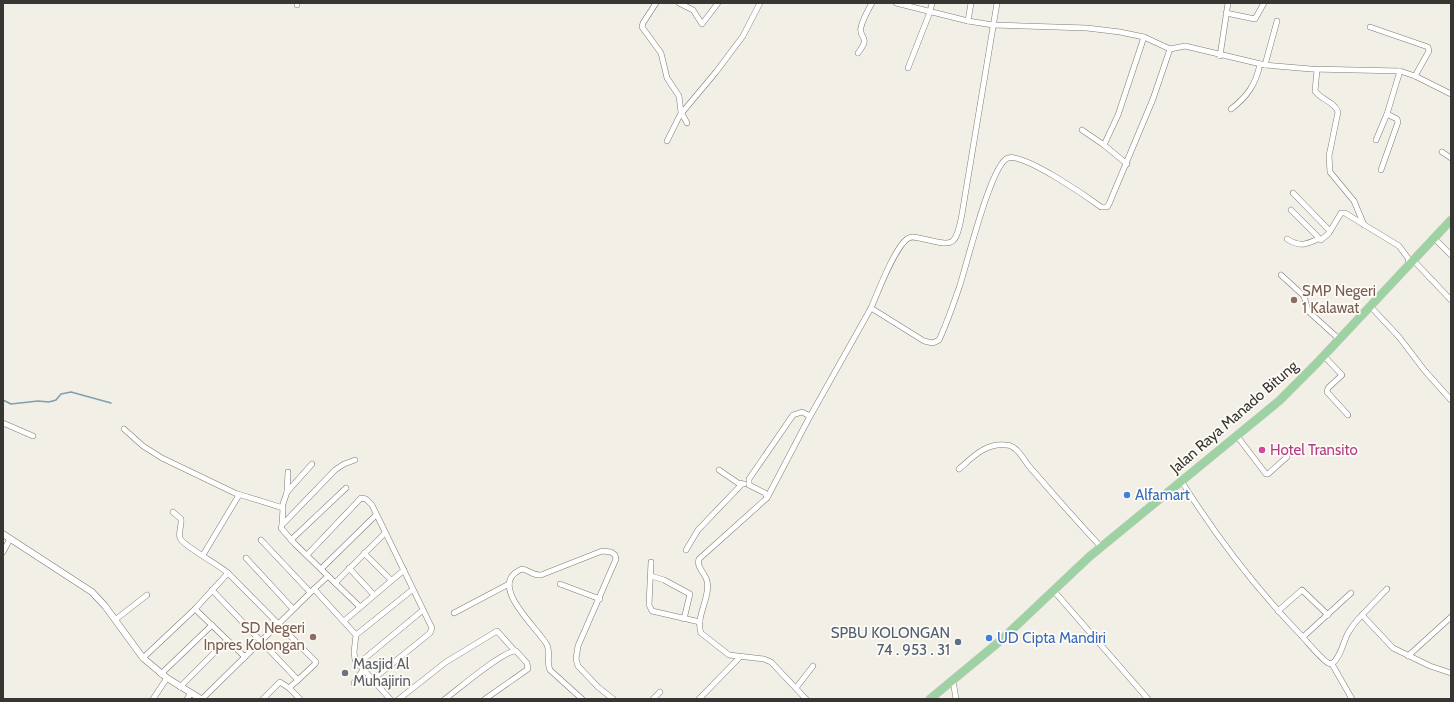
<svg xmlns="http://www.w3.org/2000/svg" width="1454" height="702" font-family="Cabin,sans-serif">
<rect width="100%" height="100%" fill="#f2efe7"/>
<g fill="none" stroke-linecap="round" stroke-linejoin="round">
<path stroke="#7da0ae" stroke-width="1.5" d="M3,400l8,4 27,-3 11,1 7,-2 5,-6 10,-2 40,11"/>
<defs>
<g id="minor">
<path d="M297,3v2"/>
<path d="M656,3l-13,20 -1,4 19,26 6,25 12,18 2,16 6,11"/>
<path d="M679,3l14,7 9,14 16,-21"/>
<path d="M896,3l72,18 25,4 94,3 33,4 24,5 26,12 15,-3 80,19 46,4 89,2 15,5 36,18"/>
<path d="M1226,13l29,6 9,-16"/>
<path d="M968,21l3,-18"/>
<path d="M1370,27l58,20 1,4 -14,25"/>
<path d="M858,53c14,-18 0,-14 3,-26 2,-8 7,-17 11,-24"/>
<path d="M1220,56l8,-53"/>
<path d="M1265,65l12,-44"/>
<path d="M908,68l22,-56 2,-9"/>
<path d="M1317,70l-2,21c6,9 19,10 23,21l-9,44 1,16 24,29 10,24"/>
<path d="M1231,109c16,-12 25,-25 29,-45"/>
<path d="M1082,130l22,15 23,19"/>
<path d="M1376,140l11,-26"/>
<path d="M667,141l13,-26 36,-43 27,-36 17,-33"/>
<path d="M1104,145l14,-30 26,-78"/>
<path d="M1442,152l9,6"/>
<path d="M1381,170l17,-48 -1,-3 -10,-5 13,-43"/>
<path d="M1293,193l37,38"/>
<path d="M1291,210l30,30 8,-7 12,-20h4l54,33 9,12 1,7"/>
<path d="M1434,238l17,17"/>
<path d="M1287,239c13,8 18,6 31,0"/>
<path d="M1413,260l38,40"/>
<path d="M1281,275l23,21 4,15 31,28"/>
<path d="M1370,306l29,31 26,34 26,29"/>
<path d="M871,308c7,-16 23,-59 36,-69 4,-3 7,-2 12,-1 32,6 36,14 43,-24l35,-211"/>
<path d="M1324,356l18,19 -14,13 -1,4 21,23"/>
<path d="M3,423l30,13"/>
<path d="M124,429l19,17 19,12 77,37 -36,60"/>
<path d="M1237,436l29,38h2l19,-17"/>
<path d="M355,460l-11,4 -9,6 -53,55 -1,3 14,16 65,63"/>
<path d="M959,469c14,-12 26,-26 47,-24 10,0 17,13 22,20 24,28 48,55 73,82"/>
<path d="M719,470l19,13 6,1"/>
<path d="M1182,482c34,54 72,104 116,150 10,10 19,23 30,31l4,1c9,-7 11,-22 16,-31 4,-7 8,-12 14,-18l31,33 37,18 21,7"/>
<path d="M287,492l25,-28"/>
<path d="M238,494l45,14 -1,17"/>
<path d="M767,498l-2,-5 -16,-8v-6l44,-64 9,-3 8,4"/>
<path d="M282,507l5,-15 1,-20"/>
<path d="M173,512l8,7c1,7 -3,13 -1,19 2,7 39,27 48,35l88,89 -1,2 -17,16 -86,-90"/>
<path d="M261,540l49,52"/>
<path d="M291,540l55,-52"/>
<path d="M686,550l12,-20 44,-46"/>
<path d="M3,552l7,-13"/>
<path d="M364,553l27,27"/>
<path d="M307,555l54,-57 5,1 6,6 60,123 -2,5 -58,47"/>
<path d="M246,558l47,51"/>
<path d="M651,562l-2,43 3,6 48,11"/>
<path d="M349,568l25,27"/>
<path d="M321,569l55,-54"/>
<path d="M651,576l13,4 26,14 -6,25"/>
<path d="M335,583l50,-50"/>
<path d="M560,584l40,15"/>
<path d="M314,589l14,-13"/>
<path d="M1053,590l95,109"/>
<path d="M195,609l50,48"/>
<path d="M1278,611l24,-21 26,25"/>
<path d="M454,613l55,-29"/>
<path d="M1362,615l25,-26"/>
<path d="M115,620l32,-25"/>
<path d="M344,621l60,-51"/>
<path d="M356,635l56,-45"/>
<path d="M1303,637l48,-44"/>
<path d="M1408,656l43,-39"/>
<path d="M143,658l52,-49 33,-36"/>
<path d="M358,664l65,-54"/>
<path d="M1332,664l20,35"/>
<path d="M161,674l51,-49"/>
<path d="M298,680l-9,8 11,11"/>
<path d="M953,680l3,19"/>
<path d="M354,683l9,-13"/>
<path d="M180,687l47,-47"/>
<path d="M796,688l17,-22"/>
<path d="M153,699l14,-21"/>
<path d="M187,699l4,-6"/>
<path d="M202,699l112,-110 42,46 -2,17 1,8 35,39"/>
<path d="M263,699l17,-17 9,6"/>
<path d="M399,699l47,-37 51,-31 17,19"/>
<path d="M445,699c11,-8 60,-50 71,-48l11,12 1,6 -43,30"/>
<path d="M582,699l-32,-29c-4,-8 1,-17 -3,-25 -8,-16 -62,-61 -25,-76 7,1 11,7 19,6l61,-24 9,1 4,3 1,4 -38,87 -2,13 2,7 20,21 15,12"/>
<path d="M653,699l7,-7"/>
<path d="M699,699l41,-42"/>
<path d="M806,699l-35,-37 -7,-3 -35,-4 -28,-22c-6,-16 10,-36 6,-52 -2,-8 -11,-14 -8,-22l68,-61 41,-78 63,-112 53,33 9,2 6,-3c8,-17 14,-35 20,-52 7,-20 32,-125 49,-130 16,-5 78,38 93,49h6l2,-3 44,-105 17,-50"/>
</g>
<path id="tertiary" d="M3,534l89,58 13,14 38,52 24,20 34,21"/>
<path id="trunk" d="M930,699l70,-58 89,-84 190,-156 38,-38 134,-143"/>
</defs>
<use href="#minor" stroke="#7d7b74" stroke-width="6"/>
<use href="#tertiary" stroke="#7d7b74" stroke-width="7"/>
<use href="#trunk" stroke="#cbcbca" stroke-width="9"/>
<use href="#minor" stroke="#fff" stroke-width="5"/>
<use href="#tertiary" stroke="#fff" stroke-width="6"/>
<use href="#trunk" stroke="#9ed2a3" stroke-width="8"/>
</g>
<g fill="#8d6e63" stroke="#fffcf6" stroke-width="1.5">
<circle cx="1294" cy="300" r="4"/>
<circle cx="313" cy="637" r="4"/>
</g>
<circle fill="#d1479c" stroke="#fffcf6" stroke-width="1.5" cx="1262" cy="450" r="4"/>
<g fill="#3f7fe0" stroke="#fffcf6" stroke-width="1.5">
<circle cx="1127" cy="495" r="4"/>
<circle cx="989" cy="638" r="4"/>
</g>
<circle fill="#5c6f8a" stroke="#fffcf6" stroke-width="1.5" cx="958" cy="642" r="4"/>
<circle fill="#6b7280" stroke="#fffcf6" stroke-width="1.5" cx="345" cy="673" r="4"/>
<g text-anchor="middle" stroke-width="3.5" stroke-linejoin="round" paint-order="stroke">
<g font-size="15" fill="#785e54" stroke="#fffcf6" text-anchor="start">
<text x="1302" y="296">SMP Negeri<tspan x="1302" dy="17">1 Kalawat</tspan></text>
<text x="305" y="633" text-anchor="end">SD Negeri<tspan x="305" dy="17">Inpres Kolongan</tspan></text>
</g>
<g font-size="15" fill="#373633" stroke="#fffcf6">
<text transform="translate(1234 417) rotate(-41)" y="5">Jalan Raya Manado Bitung</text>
</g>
<g font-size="15" fill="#b23c85" stroke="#fffcf6" text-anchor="start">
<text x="1270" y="455">Hotel Transito</text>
</g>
<g font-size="15" fill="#366cbe" stroke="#fffcf6" text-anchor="start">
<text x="1135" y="500">Alfamart</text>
<text x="997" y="643">UD Cipta Mandiri</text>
</g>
<g font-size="15" fill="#4e5e75" stroke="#fffcf6" text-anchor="end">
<text x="950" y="638">SPBU KOLONGAN<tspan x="950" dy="17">74 . 953 . 31</tspan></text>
</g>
<g font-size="15" fill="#5b616d" stroke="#fffcf6" text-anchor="start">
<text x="353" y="669">Masjid Al<tspan x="353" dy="17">Muhajirin</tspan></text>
</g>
</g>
<rect width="1454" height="702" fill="none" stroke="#373633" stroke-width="8"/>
</svg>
